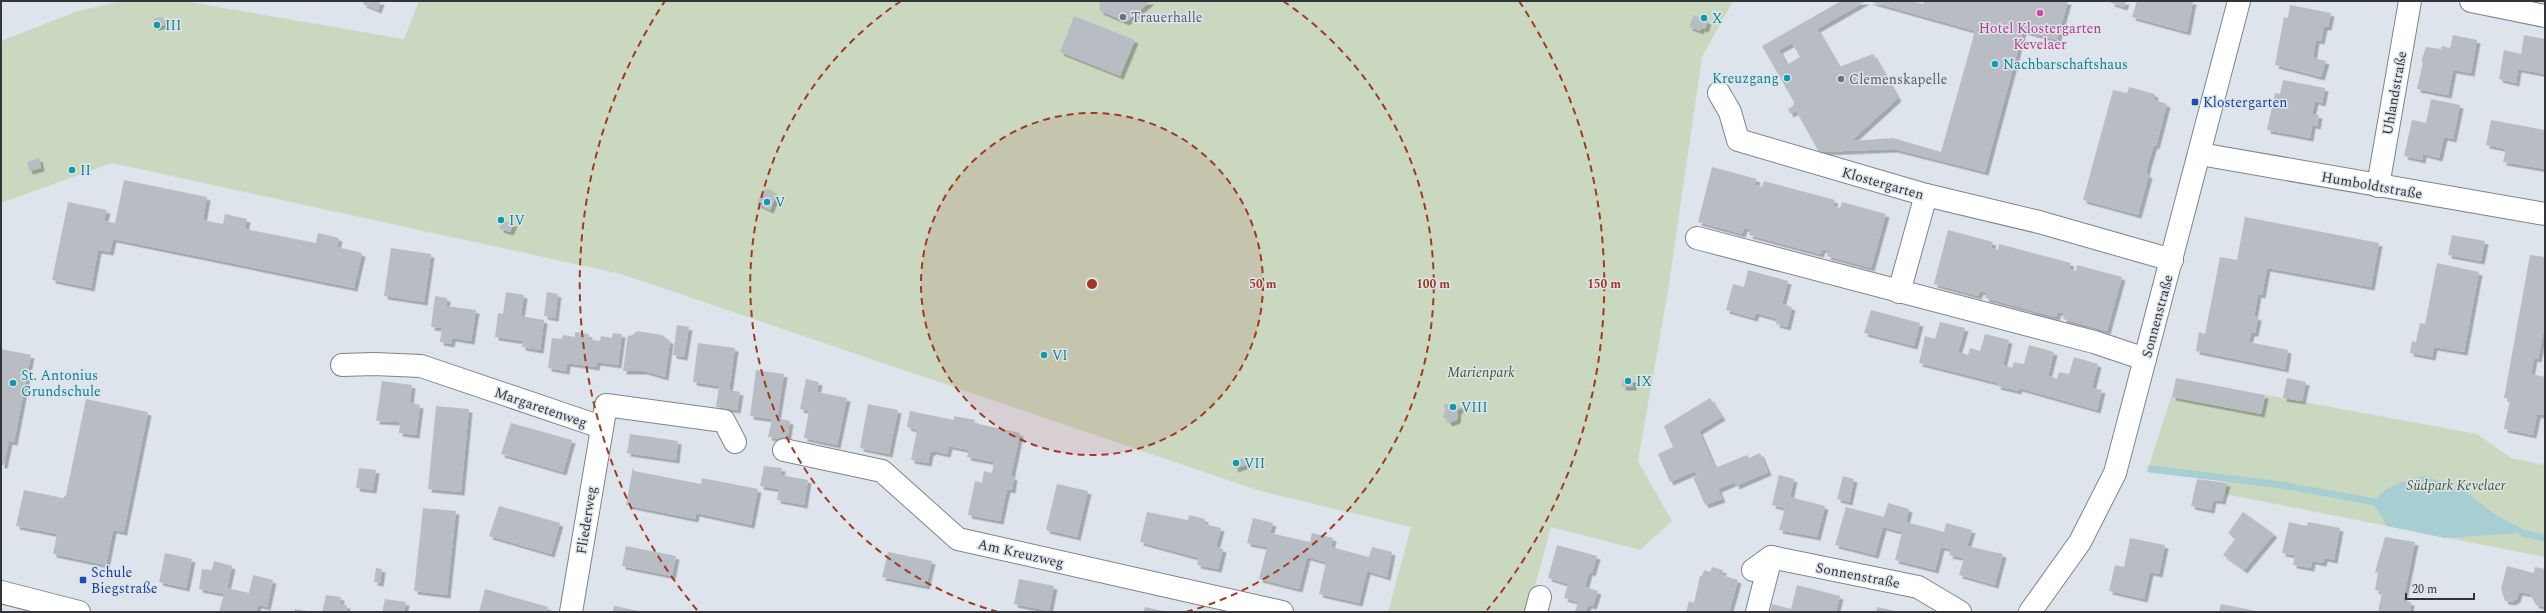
<svg xmlns="http://www.w3.org/2000/svg" width="2546" height="613" font-family="Spectral,serif">
<defs>
<filter id="shadow"><feDropShadow dx="3.5" dy="3.5" stdDeviation="0" flood-color="#0004"/></filter>
</defs>
<rect width="100%" height="100%" fill="#dee4ec"/>
<g fill="#cad8c0">
<path d="M122,1h61l221,38 15,-38h80l5,2 1,-2h1228l-31,56 -34,234 -30,170 34,60 -32,29 -89,-23 -23,85h-140l23,-85 -151,-36 -639,-217 -509,-111 -111,40v-162l77,-30z"/>
<path d="M2266,395l211,39 34,24 34,7v92l-320,-63 2,-13 -80,-9 24,-75 91,17z"/>
</g>
<path fill="#a7ced2" d="M2425,476l39,14 29,23 29,16v4l-77,5 -58,-12 -13,-21c7,-20 33,-24 51,-29z"/>
<g fill="none" stroke-linecap="round" stroke-linejoin="round">
<g stroke="#a7ced2" stroke-width="7">
<path d="M2151,469l131,16 93,17"/>
<path d="M2522,533l23,5"/>
</g>
</g>
<g fill="#b8bdc4" fill-rule="evenodd" filter="url(#shadow)">
<path d="M364,1h17l-3,9 -15,-6z"/>
<path d="M1099,1h52l-25,21 -26,-11z"/>
<path d="M1841,1h25l-49,28 22,38 34,-13 25,44 -47,43 42,-3 48,14 34,-121 -107,-30h44l11,3 1,-3h144l-11,39 -34,-9 -38,141 -91,-23 -75,3 -23,-41 -6,3 -2,-5 5,-3 1,-4 -32,-56zM1792,43l8,14 -13,8 -8,-15z"/>
<path d="M2112,1h14l-2,6 -13,-4z"/>
<path d="M2137,1h56l-6,31 -55,-15z"/>
<path d="M2290,5l41,8 -3,14h-4l-3,14 -5,-1 -3,18 13,3 -5,16 -46,-12 9,-48 4,1z"/>
<path d="M1694,14l1,2 10,1 -1,3 4,1 -3,8 -4,-1 -1,3 -11,-4z"/>
<path d="M1074,16l61,24 -15,36 -60,-24z"/>
<path d="M163,17l2,8 -10,2 -1,-9z"/>
<path d="M2453,35l24,5 -6,33 -18,-3 -5,25 -31,-6 6,-27h-2l5,-15 15,2 1,-3 8,2z"/>
<path d="M2524,35l21,4v35l-27,-5 -2,14 -17,-4 5,-29 17,4z"/>
<path d="M2283,80l42,8 -3,15 -7,-2 -3,13 7,1 -2,11 -5,-1 -2,13 -43,-8 8,-37 5,1z"/>
<path d="M2129,87l26,7 -1,6 13,4 -11,42 -2,-1 -6,19 -2,10 3,1 -11,40 -55,-15 30,-110 14,3z"/>
<path d="M2431,99l29,6 -7,34 -9,-2 -5,21 -16,-4 -1,6 -18,-4 8,-36 14,3z"/>
<path d="M2491,120l54,10v39l-42,-7 3,-13 -20,-4z"/>
<path d="M39,158l2,10 -12,3 -2,-9z"/>
<path d="M1712,167l45,12 -2,6 7,2 2,-6 71,19 -2,6 7,2 2,-6 44,12 -15,54 -44,-12 2,-5 -7,-2 -2,5 -71,-19 2,-5 -7,-2 -2,6 -44,-12z"/>
<path d="M124,180l83,17 -4,23 20,4 2,-10 22,5 -2,10 71,14 2,-10 21,5 -2,9 25,6 -8,35 -241,-49 -3,13 -12,-2 -7,38 -39,-8 16,-78 39,8 -3,11 11,2z"/>
<path d="M768,189l4,1 4,6 -6,14 -13,-6 5,-13z"/>
<path d="M2245,217l134,26 -8,44 -104,-19 -5,27 -4,-1 -4,22 4,1 -3,16h-4l-2,9 39,8 -3,19 -89,-18 3,-19 6,2 15,-77 17,3z"/>
<path d="M500,220l14,3 -4,9 -10,-3z"/>
<path d="M1948,230l45,12 -2,6 7,2 1,-6 72,19 -2,6 7,2 1,-6 45,12 -15,54 -44,-12 1,-6 -6,-1 -2,5 -71,-19 2,-5 -7,-2 -2,5 -44,-12z"/>
<path d="M2452,235l33,6 -4,20 -33,-6z"/>
<path d="M391,248l40,6 -7,48 -40,-6z"/>
<path d="M2530,255l15,2v67l-7,35 -4,-1 -3,16 14,3v37l-8,1 -4,20 -29,-6 6,-30 -6,-1z"/>
<path d="M2437,263l42,9 -15,80 -30,-5 -2,10 -22,-4 2,-12 4,1 4,-19 5,1z"/>
<path d="M1748,270l40,11 -6,23 10,3 -5,20 -11,-3 1,-5 -21,-6 -2,5 -28,-8 7,-26 11,3z"/>
<path d="M506,292l18,3 -3,21 23,4 -4,30 -18,-3 1,-6 -28,-4 3,-24 5,1z"/>
<path d="M547,292l11,2 -3,24 -11,-2z"/>
<path d="M435,296l12,2 -1,8 30,4 -5,31 -19,-3 -1,6 -11,-2 2,-14 -11,-1z"/>
<path d="M1871,310l49,13 -6,23 -50,-13z"/>
<path d="M1940,322l25,6 -7,24 10,3 2,-7 10,3 5,-17 24,6 -6,25 9,3 2,-6 10,2 5,-19 25,7 -6,24 9,3 2,-7 10,2 5,-17 24,7 -6,24 10,2 -5,20 -78,-22 -1,3 -21,-5 1,-3 -79,-20 6,-27 10,3z"/>
<path d="M677,325l12,2 -5,30 -11,-2z"/>
<path d="M637,331l25,4 8,6 -5,36 -21,-6h-21l5,-36 3,1z"/>
<path d="M575,332l14,2 -1,5 12,2 1,-5 11,2 1,-5 9,1 -4,31 -21,-3 -1,5 -29,-4 -1,8 -18,-3 4,-30 10,1 1,-4 12,2z"/>
<path d="M698,343l37,5 -6,42 11,2 -3,18 -21,-3 3,-21 -26,-4z"/>
<path d="M1,349l30,6 -17,87 -5,-1 -5,24h-3z"/>
<path d="M756,370l28,4 -7,44 13,3 -3,19 -19,-3 4,-18 -22,-3z"/>
<path d="M2176,378l89,17 -4,19 -89,-17z"/>
<path d="M2287,378l19,4 -4,19 -19,-3z"/>
<path d="M806,379l13,3 -2,10 30,6 -10,47 -33,-7 5,-27 -9,-2z"/>
<rect x="1622" y="379" width="11" height="8"/>
<path d="M382,381l30,4 -2,18 10,2 -4,30 -17,-2 1,-11 -24,-1z"/>
<path d="M1710,398l12,19 -23,14 16,37 32,-13 2,3 11,-5 8,19 -32,14 -1,-4 -17,7 4,10 -17,6 -12,-28 4,-1 -2,-5 -25,11 -12,-28 15,-7 -9,-21z"/>
<path d="M86,399l62,13 -24,118v2l-11,-2 -7,35 -53,-11 4,-20 -41,-8 8,-36 39,8 3,-3z"/>
<path d="M868,404l30,6 -9,44 -29,-6z"/>
<path d="M1445,404l14,1 1,5h-2l-1,10 -8,3 -4,-5 -2,1 2,-11 -2,-2z"/>
<path d="M436,406l33,3 -8,83 -33,-3z"/>
<path d="M910,411l44,9v-4l21,4 -1,3 46,10 -9,43 3,1 -2,13 -5,-1 -7,32 -32,-6 7,-34 7,2 2,-12 8,2 2,-11 -27,-5 2,-7 -20,-4 -2,8 -14,-3 -3,2 -2,10 -17,-3 6,-30 -10,-3z"/>
<path d="M511,423l61,17 -9,32 -62,-18z"/>
<path d="M630,434l48,7 -2,19 -49,-7z"/>
<path d="M1244,458l2,7 -11,4 -2,-7z"/>
<path d="M764,466l18,2 -1,7 27,5 -4,25 -27,-5 2,-11 -19,-3z"/>
<path d="M633,467l1,4 67,13 1,-6 56,11 -7,36 -55,-12 -1,6 -69,-14z"/>
<path d="M359,468l17,2 -3,20 -17,-2z"/>
<path d="M1779,475l15,4 -4,18 35,9 -8,31 -38,-7 6,-22 -13,-3z"/>
<path d="M1843,476l11,3 -5,23 -12,-3z"/>
<path d="M2197,479l30,4 -5,18 -9,-1 -2,10 -20,-4z"/>
<path d="M1057,484l31,7 -11,46 -31,-7z"/>
<path d="M1888,503l21,6 -3,13 38,10 2,-9 26,7 -5,16 36,8 -8,31 -36,-10 5,-17 -15,-3 2,-6 -10,-2 -6,23 -40,-10 7,-28 -19,-5 -8,28 -40,-10 11,-38 38,10z"/>
<path d="M499,506l61,17 -9,31 -62,-18z"/>
<path d="M423,508l33,3 -9,84 -33,-4z"/>
<path d="M1147,512l41,8 1,-5 16,4 -1,5 17,4 -5,19 7,2 -5,20 -21,-4 2,-7 -59,-16z"/>
<path d="M2243,512l31,22 -30,36 -21,-15 12,-16 -7,-6z"/>
<path d="M1253,518l20,5 -3,10 40,9 2,-9 21,5 -2,9 38,10 3,-10 20,5 -5,25 -20,-6 -8,32 -40,-9 7,-32 -19,-5 -8,32 -40,-10 8,-32 -20,-4z"/>
<path d="M2289,522l18,4 1,-4 32,6 -6,32 -10,-2 -1,5 -11,-2 -1,7 -18,-3 2,-10 -13,-2z"/>
<path d="M2385,537l30,5 -12,59 8,1 -1,10h-32l4,-20 -7,-2 3,-17 -3,-1z"/>
<path d="M2130,538l35,7 -6,29 -9,-2 -6,27 -35,-8 6,-26 9,2z"/>
<path d="M1557,545l40,11 -5,17 -3,-1 -4,15 13,4 -5,15 -5,-1 -2,7h-11l3,-10 -14,-4 4,-14 -20,-6z"/>
<path d="M626,546l50,10 -4,20 -50,-10z"/>
<path d="M888,552l44,9 -6,25 -44,-9z"/>
<path d="M165,553l27,6 -6,29 -27,-6z"/>
<path d="M214,561l18,5 -5,22 22,5 4,-18 20,5 -6,27 -9,-2 -2,7h-37l5,-18 -25,-5 3,-20 10,1z"/>
<path d="M2507,566l27,7 1,-6 10,2v38l-9,-2 -6,-11 -11,-2 -2,7 -5,3 -7,-1 -4,-12z"/>
<path d="M1712,567l11,3 -1,5 16,5 -9,32 -12,-2 -1,2h-30l3,-11 5,2 6,-27h2l2,-6 6,2z"/>
<path d="M376,568l6,1 -2,14 -6,-1z"/>
<path d="M1019,579l35,7 -5,25 -35,-7z"/>
<path d="M1797,585l43,11 -4,16h-66l2,-8 19,5z"/>
<path d="M485,589l63,18 -2,5h-67z"/>
<path d="M326,595l15,2 -1,7 7,1 -1,7h-24z"/>
<path d="M385,599l21,3 -2,10h-22z"/>
<path d="M2221,604l36,7v1h-38z"/>
<path d="M614,605l1,1 28,6h-30z"/>
<path d="M1145,607l18,4v1h-20z"/>
<path d="M1877,607l19,4v1h-20z"/>
<path d="M295,609l12,2v1h-13z"/>
</g>
<g fill="none" stroke-linecap="round" stroke-linejoin="round">
<defs>
<g id="street">
<path d="M2471,1l74,15"/>
<path d="M1719,93l11,19 8,28 188,55 113,27 133,38"/>
<path d="M2200,154l345,60"/>
<path d="M2378,186l32,-185"/>
<path d="M1697,238l397,104 51,17"/>
<path d="M1899,292l27,-97"/>
<path d="M342,365l32,-1 47,2 180,61"/>
<path d="M784,450l98,21 76,68 324,73"/>
<path d="M1753,570l18,-13 147,30 42,25"/>
<path d="M1,592l78,20"/>
<path d="M571,612l35,-207 118,16 11,21"/>
<path d="M1536,612l4,-15"/>
<path d="M1757,612l14,-55"/>
<path d="M2030,612l50,-70 35,-69 124,-472"/>
</g>
</defs>
<use href="#street" stroke="#7f848b" stroke-width="24"/>
<use href="#street" stroke="#fff" stroke-width="22"/>
</g>
<circle cx="1092" cy="284" r="171" fill="#a23920" fill-opacity=".12"/>
<g fill="none" stroke="#a23920" stroke-width="2" stroke-dasharray="7 5">
<circle cx="1092" cy="284" r="171"/>
<path d="M998 612A341 341 0 0 1 901 1M1283 1A341 341 0 0 1 1186 612"/>
<path d="M697 610A512 512 0 0 1 665 1M1519 1A512 512 0 0 1 1487 610"/>
</g>
<circle fill="#d1479c" stroke="#dee4ec" stroke-width="1.5" cx="2040" cy="13" r="4"/>
<g fill="#6b7280" stroke="#dee4ec" stroke-width="1.5">
<circle cx="1123" cy="17" r="4"/>
<circle cx="1841" cy="79" r="4"/>
</g>
<g fill="#0f9aa8" stroke="#dee4ec" stroke-width="1.5">
<circle cx="1704" cy="18" r="4"/>
<circle cx="157" cy="25" r="4"/>
<circle cx="1995" cy="64" r="4"/>
<circle cx="1787" cy="78" r="4"/>
<circle cx="72" cy="170" r="4"/>
<circle cx="767" cy="202" r="4"/>
<circle cx="501" cy="220" r="4"/>
<circle cx="1044" cy="355" r="4"/>
<circle cx="1628" cy="381" r="4"/>
<circle cx="13" cy="383" r="4"/>
<circle cx="1453" cy="407" r="4"/>
<circle cx="1236" cy="463" r="4"/>
</g>
<g fill="#1a4fb4" stroke="#dee4ec" stroke-width="1.5">
<rect x="2191" y="98" width="8" height="8" rx="2"/>
<rect x="79" y="576" width="8" height="8" rx="2"/>
</g>
<g text-anchor="middle" stroke-width="3" stroke-linejoin="round" paint-order="stroke">
<g font-size="14" fill="#5b616d" stroke="#dee4ec" text-anchor="start">
<text x="1131" y="22">Trauerhalle</text>
<text x="1849" y="84">Clemenskapelle</text>
</g>
<g font-size="14" fill="#0d838f" stroke="#dee4ec" text-anchor="start">
<text x="1712" y="23">X</text>
<text x="165" y="30">III</text>
<text x="2003" y="69">Nachbarschaftshaus</text>
<text x="1779" y="83" text-anchor="end">Kreuzgang</text>
<text x="80" y="175">II</text>
<text x="775" y="207">V</text>
<text x="509" y="225">IV</text>
<text x="1052" y="360">VI</text>
<text x="21" y="380">St. Antonius<tspan x="21" dy="16">Grundschule</tspan></text>
<text x="1636" y="386">IX</text>
<text x="1461" y="412">VIII</text>
<text x="1244" y="468">VII</text>
</g>
<g font-size="14" fill="#b23c85" stroke="#dee4ec">
<text x="2040" y="33">Hotel Klostergarten<tspan x="2040" dy="16">Kevelaer</tspan></text>
</g>
<g font-size="14" fill="#323437" stroke="#dee4ec">
<text transform="translate(2394 93) rotate(-80)" y="5">Uhlandstraße</text>
<text transform="translate(1883 183) rotate(16)" y="5">Klostergarten</text>
<text transform="translate(2372 185) rotate(10)" y="5">Humboldtstraße</text>
<text transform="translate(2157 316) rotate(-75)" y="5">Sonnenstraße</text>
<text transform="translate(541 407) rotate(19)" y="5">Margaretenweg</text>
<text transform="translate(586 520) rotate(-81)" y="5">Fliederweg</text>
<text transform="translate(1021 553) rotate(13)" y="5">Am Kreuzweg</text>
<text transform="translate(1858 575) rotate(11)" y="5">Sonnenstraße</text>
</g>
<g font-size="14" fill="#164399" stroke="#dee4ec" text-anchor="start">
<text x="2203" y="107">Klostergarten</text>
<text x="91" y="577">Schule<tspan x="91" dy="16">Biegstraße</tspan></text>
</g>
<g font-size="14" font-style="italic" fill="#435b31" stroke="#dee4ec">
<text x="1481" y="377">Marienpark</text>
<text x="2456" y="490">Südpark Kevelaer</text>
</g>
</g>
<circle cx="1092" cy="284" r="6" fill="#a23920" stroke="#dee4ec" stroke-width="2"/>
<g font-size="12" text-anchor="middle" font-weight="bold" fill="#a23920" stroke="#dee4ec" stroke-width="3" stroke-linejoin="round" paint-order="stroke">
<text x="1263" y="288">50 m</text>
<text x="1433" y="288">100 m</text>
<text x="1604" y="288">150 m</text>
</g>
<rect width="2546" height="613" fill="none" stroke="#323437" stroke-width="4"/>
<path d="M2406 593v6h68v-6" fill="none" stroke="#323437" stroke-width="2"/>
<text x="2412" y="593" font-size="12" fill="#323437" stroke="#dee4ec" stroke-width="3" paint-order="stroke">20 m</text>
</svg>
